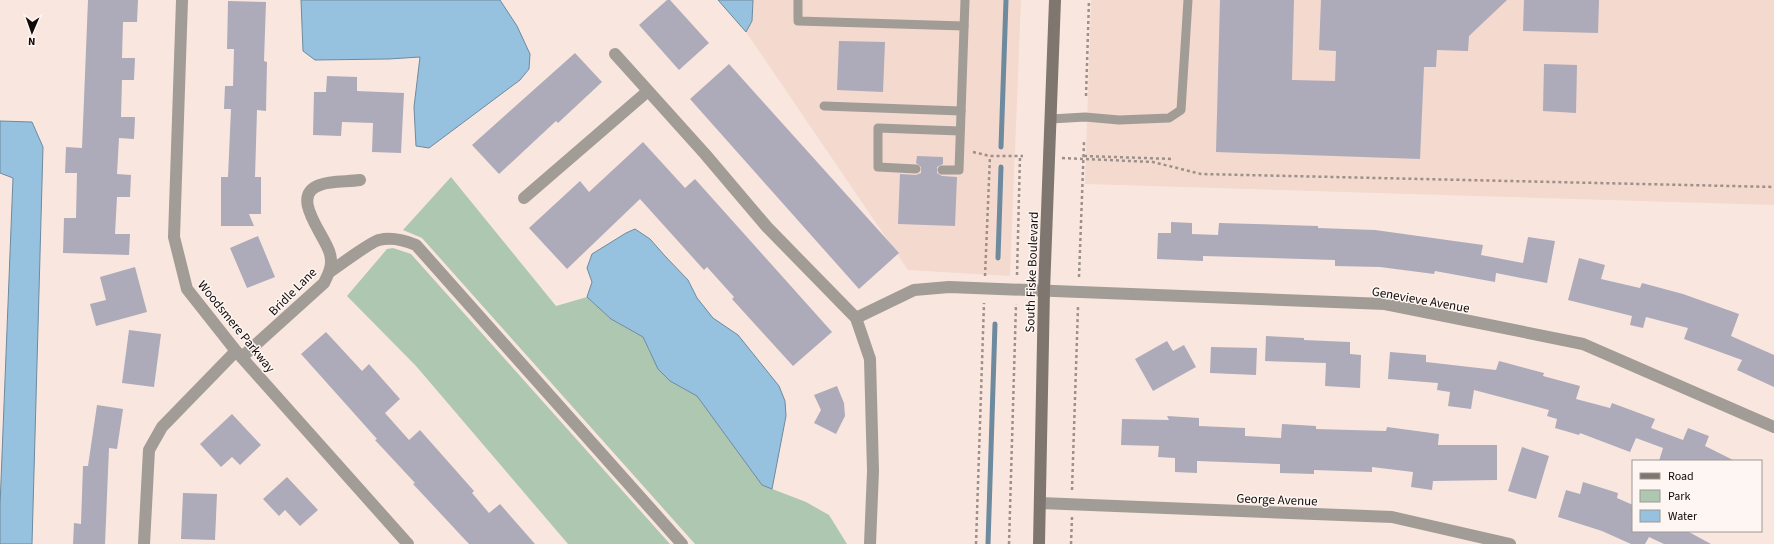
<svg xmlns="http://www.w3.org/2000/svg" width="1774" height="544" font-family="'Source Sans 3',sans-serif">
<rect width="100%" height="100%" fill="#f9e7df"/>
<g fill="#f4d9ce">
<path d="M753,0h268l-11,276 -102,-6 -162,-238 6,-11z"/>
<path d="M1091,0h683v205l-689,-21z"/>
</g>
<g fill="#aec7b1">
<path d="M451,177l105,129 31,-9 24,22 32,18 7,16 20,28 27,15 65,89 44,17 23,13 18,29h-152l-273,-306 -19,-8z"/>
<path d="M393,248l18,6 259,290h-102l-152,-178 -69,-70 40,-47z"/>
</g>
<g fill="#96c1df" stroke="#6e8a9e">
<path d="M301,0h199l17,26 13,28 -1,15 -9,11 -91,68 -13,-2 -2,-39 6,-50 -31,2 -74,1 -12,-9z"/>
<path d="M718,0h35l-1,21 -6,11z"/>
<path d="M0,121l32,1 11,25 -11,397h-32v-38l13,-328 -13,-5z"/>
<path d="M635,229l15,10 15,17 23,24 9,18 16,20 25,17 41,51 6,15 1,15 -14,73 -10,-4 -65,-89 -27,-15 -12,-12 -15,-32 -32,-18 -24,-22 5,-15 -5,-14 5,-14 34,-21z"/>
</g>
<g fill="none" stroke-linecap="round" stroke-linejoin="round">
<g stroke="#6e8a9e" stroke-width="5">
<path d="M1001,147l5,-147"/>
<path d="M998,258l3,-91"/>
<path d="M988,544l7,-220"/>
</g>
</g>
<g fill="#adaaba">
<path d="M88,0h50l-1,22h-14l-1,36h13l-1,22h-12l-1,37h14l-1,22 -15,-1 -2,36 14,1 -1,22h-13l-2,37h15l-1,21 -66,-2 1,-35h12l1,-45h-12l1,-26 16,1z"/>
<path d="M667,0h3l39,43 -30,27 -40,-45z"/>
<path d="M1220,0h74l-2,80 43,1 1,-30 -17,-1 2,-50h186l-38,36 -1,15 -31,-1 -1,17h-12l-4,92 -204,-7z"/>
<path d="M1524,0h75l-1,33 -75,-2z"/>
<path d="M228,1l38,1 -2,59 3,1 -1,49 -9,-1 -2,67h6v37h-12l5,12h-33v-49h7l3,-68h-7l1,-23h8l1,-37h-7z"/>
<path d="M839,41l46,1 -2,50 -46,-2z"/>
<path d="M575,53l27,29 -44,41 -2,-2 -57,53 -27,-29z"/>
<path d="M729,64l170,189 -40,36 -169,-190z"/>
<path d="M1544,64l33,1 -1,48 -33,-2z"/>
<path d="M327,76l30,1v14l47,2 -3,60 -29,-1 1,-29 -31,-1 -1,14 -28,-1 1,-43h12z"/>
<path d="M643,142l42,46 10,-9 137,153 -39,34 -61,-67 2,-2 -27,-30 -3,3 -64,-71 -73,70 -38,-41 51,-47 9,11z"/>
<path d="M917,156l26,1v7l-6,3v6l5,3 15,1 -2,49 -57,-2 2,-50 16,1 5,-2v-6l-5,-4z"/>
<path d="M1171,222l21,1v11l26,1 1,-12 99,3v2l57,2 108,15 -2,10 42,8 5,-26 27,4 -8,42 -51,-10 -1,9 -60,-11 -1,3 -54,-7 -45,-1v-6l-132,-4v5l-46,-2 1,-26h13z"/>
<path d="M258,236l17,41 -28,11 -17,-40z"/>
<path d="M1579,258l26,7 -4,14 39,9 2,-5 41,11 56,20 -8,22 43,19v32l-37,-17 5,-10 -58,-21 4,-11 -42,-11 -3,11 -13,-3 2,-9 -64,-16z"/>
<path d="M135,267l12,45 -51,14 -6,-22 16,-4 -6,-23z"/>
<path d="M129,330l32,4 -7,53 -32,-4z"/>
<path d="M326,332l36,39 7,-7 31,35 -15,14 24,27 11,-10 54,61 -2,2 17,20 11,-9 35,40h-66l-56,-60 2,-1 -40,-43 2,-1 -76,-85z"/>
<path d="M1266,336l38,2v2l46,2v12l11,1 -1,33 -35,-2 1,-23 -61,-2z"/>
<path d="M1167,341l6,10 11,-6 12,22 -43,24 -18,-32z"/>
<path d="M1211,347l46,1 -1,27 -46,-2z"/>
<path d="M1390,352l36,3v7l70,8 3,-9 45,12 -1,3 37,10 -4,13 34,9 2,-5 43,16 -4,9 32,12 5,-12 21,8 -4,10 30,15h-76l4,-13 -27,-10 -6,14 -50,-19 -1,2 -24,-7 2,-9 -10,-3 2,-6 -75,-20 -3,19 -23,-3 2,-14 -13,-2 1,-7 -50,-4z"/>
<path d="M837,386l7,17 1,13 -9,18 -22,-11 7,-13 -7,-15z"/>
<path d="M97,405l26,4 -6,40 -8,-1 -4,96h-32l1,-21 7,1 2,-58h5z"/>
<path d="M232,414l29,31 -21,20 -8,-8 -11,10 -21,-23z"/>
<path d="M1167,416l32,2v8l46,2v8l36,2 1,-14 34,2v3l70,2 1,-4 52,7 -1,11h59v35l-64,1 -1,9 -21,-3 2,-15 -41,-5v5l-58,-2v4l-34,-1v-9l-83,-3v12l-22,-1v-14l-17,-1 1,-11 -38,-1 1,-26 47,1z"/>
<path d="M1522,447l27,9 -13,43 -28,-8z"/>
<path d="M287,477l31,33 -18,16 -15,-16 -6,6 -16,-17z"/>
<path d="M1583,482l35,11 -1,5 16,7v26h54l24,13h-47l-15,-7 -4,7h-14l-29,-13 -44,-14 8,-27 14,4z"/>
<path d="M183,493l34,1 -2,46 -34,-1z"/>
</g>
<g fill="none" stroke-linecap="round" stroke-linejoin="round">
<g stroke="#9d908a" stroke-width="2.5" stroke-dasharray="3 3" stroke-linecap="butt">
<path d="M1086,96l3,-96"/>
<path d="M973,152l17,4h33"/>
<path d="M1084,156l90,3"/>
<path d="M1062,158l91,4 48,12 573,13"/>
<path d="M1017,275l3,-119"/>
<path d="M985,276l5,-120"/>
<path d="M1079,277l5,-135"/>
<path d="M1072,490l6,-183"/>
<path d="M976,544l8,-241"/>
<path d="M1009,544l7,-240"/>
<path d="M1071,544l1,-27"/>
</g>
<g stroke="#a29c97" stroke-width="9">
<path d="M798,0v21l166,5"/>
<path d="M824,106l137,5"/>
<path d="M1051,119l34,-2 34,3 50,-2 12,-8 7,-110"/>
<path d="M916,169l-38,-2v-39l82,3"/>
<path d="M942,170h17l6,-170"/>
</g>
<g stroke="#a29c97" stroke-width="12">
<path d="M182,0l-8,237 13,52 49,62 172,193"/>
<path d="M615,54l90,100 62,73 89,91 14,41 3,112 -3,73"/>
<path d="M524,198l124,-107"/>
<path d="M331,271c9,-6 41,-30 48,-31 12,-3 25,0 37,5l266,299"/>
<path d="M856,318l58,-28 35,-3 436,17 198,40 191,83"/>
<path d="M242,357l82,-74c5,-10 9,-18 6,-29 -4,-18 -42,-58 -10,-69 11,-5 28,-3 40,-5"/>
<path d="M1040,503l352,14 118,27"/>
<path d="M144,544l5,-94 13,-23 74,-76"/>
</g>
<path stroke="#7f776f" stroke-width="12" d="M1039,544l5,-253 11,-291"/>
</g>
<g text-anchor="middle" stroke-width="3" stroke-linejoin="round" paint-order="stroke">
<g font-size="13" fill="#100a08" stroke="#fef6f3">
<text transform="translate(1031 272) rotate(-88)" y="5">South Fiske Boulevard</text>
<text transform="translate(292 291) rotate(-45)" y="5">Bridle Lane</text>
<text transform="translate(1421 299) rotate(10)" y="5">Genevieve Avenue</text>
<text transform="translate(237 326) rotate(51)" y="5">Woodsmere Parkway</text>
<text transform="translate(1277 499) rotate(2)" y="5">George Avenue</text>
</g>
</g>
<rect x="1632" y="460" width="130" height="72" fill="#fef6f3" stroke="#9f9895"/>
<rect x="1640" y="473" width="20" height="6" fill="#7f776f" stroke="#9f9895"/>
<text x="1668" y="480" font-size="12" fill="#100a08">Road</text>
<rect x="1640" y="490" width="20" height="12" fill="#aec7b1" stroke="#9f9895"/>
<text x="1668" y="500" font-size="12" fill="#100a08">Park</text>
<rect x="1640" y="510" width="20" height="12" fill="#96c1df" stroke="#9f9895"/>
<text x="1668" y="520" font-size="12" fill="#100a08">Water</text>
<g transform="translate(32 32) rotate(182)" stroke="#fef6f3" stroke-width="3" paint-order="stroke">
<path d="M0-3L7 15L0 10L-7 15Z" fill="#100a08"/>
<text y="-6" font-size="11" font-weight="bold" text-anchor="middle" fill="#100a08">N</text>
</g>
</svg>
